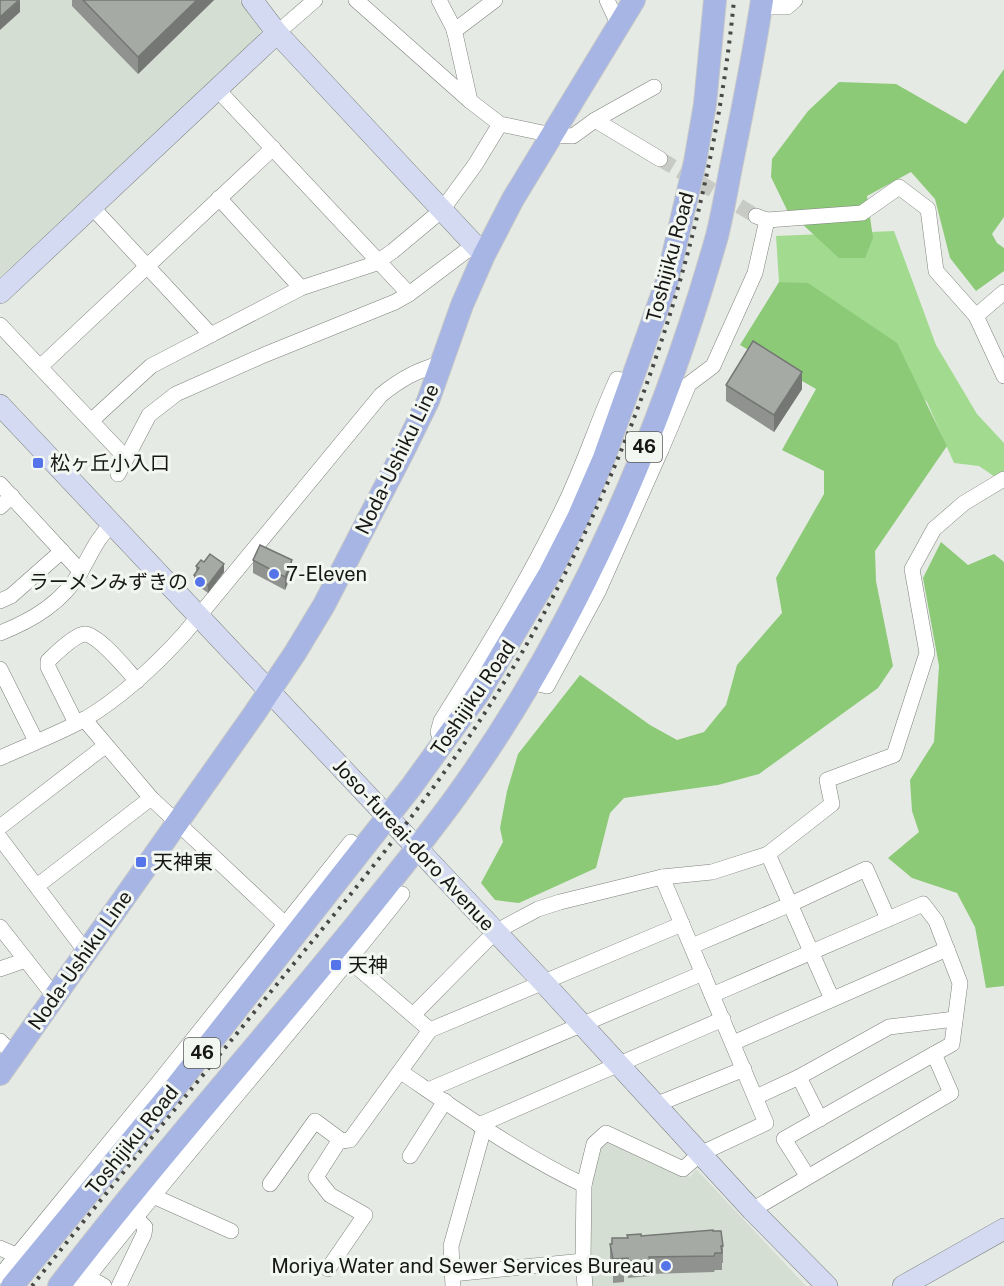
<svg xmlns="http://www.w3.org/2000/svg" width="1004" height="1286" font-family="'Public Sans','Noto Sans JP',sans-serif">
<rect width="100%" height="100%" fill="#e6eae4"/>
<g fill="#d5ded2">
<path d="M0,0h239l22,28 -1,7 -260,242z"/>
<path d="M604,1139l54,21 32,17 6,-8 110,117h-215l-5,-55 6,-51 7,-36z"/>
</g>
<path fill="#a2da8f" d="M894,231l42,114 41,69 27,29v40l-25,-17 -25,-3 -27,-61 -119,-118 -29,-2 -3,-46z"/>
<g fill="#8cca77">
<path d="M1004,69v148l-12,17 5,9 7,5v23l-28,20 -26,-33 -15,-59 -24,-27 -44,24 6,42 -8,20h-26l-52,-48 -16,-33 1,-18 36,-48 31,-29 57,2 70,40z"/>
<path d="M779,282l29,1 89,60 50,103 -72,105 1,30 17,85 -15,22 -119,86 -41,11 -94,13 -14,15 -14,55 -77,35 -24,-3 -14,-17 22,-41 -3,-14 7,-37 11,-37 62,-79 70,50 27,15 27,-8 22,-27 11,-40 45,-52 -6,-35 48,-84v-23l-42,-21 34,-61 -76,-44z"/>
<path d="M941,542l27,23 26,-11 10,8v424l-18,2 -11,-61 -18,-34 -45,-15 -24,-20 31,-26 -7,-21 -2,-31 24,-38 5,-76 -16,-88z"/>
</g>
<g fill="none" stroke-linecap="round" stroke-linejoin="round">
<path stroke="#c7cac5" stroke-width="15" stroke-dasharray="15 8" stroke-linecap="butt" d="M660,159l96,57"/>
<defs>
<g id="street">
<path d="M356,0l114,101"/>
<path d="M439,0l15,29 16,72 30,23 52,11 21,1 22,-16 59,-33"/>
<path d="M607,0l11,24"/>
<path d="M761,7h26l8,-7"/>
<path d="M454,31l41,-31"/>
<path d="M277,33l38,-33"/>
<path d="M217,89l192,205"/>
<path d="M595,120l65,39"/>
<path d="M219,198l82,90"/>
<path d="M92,207l119,128"/>
<path d="M756,216l11,4 95,-7 37,-26 29,22 8,62 40,45 28,60"/>
<path d="M976,316l28,-24"/>
<path d="M0,325l126,133"/>
<path d="M40,367l233,-219"/>
<path d="M91,421l60,-55 150,-78 73,-24 19,-13 49,-41 33,-45 25,-41"/>
<path d="M653,446l8,4 28,-66 24,-18 42,-93 12,-53"/>
<path d="M118,474l31,-59 27,-21 88,-39 131,-53 14,-8 65,-49"/>
<path d="M0,484l81,88"/>
<path d="M0,507l12,-11"/>
<path d="M0,601l11,-5 51,-45"/>
<path d="M0,633c33,-13 63,-31 81,-62 10,-17 16,-33 31,-47"/>
<path d="M0,669l36,72"/>
<path d="M531,682l16,4 51,-94 63,-142"/>
<path d="M84,719l67,79 134,126"/>
<path d="M76,723l-28,-56v-6c6,-6 29,-28 37,-27 15,2 41,35 52,47"/>
<path d="M442,744l-4,-12 3,-11c44,-70 87,-140 123,-215 20,-41 34,-86 53,-127l14,4"/>
<path d="M0,758c28,-13 58,-24 85,-39 38,-23 70,-53 99,-85l197,-239c21,-17 35,-24 61,-32"/>
<path d="M0,827l105,-81"/>
<path d="M0,838l86,114"/>
<path d="M768,854l64,145"/>
<path d="M37,886l114,-88"/>
<path d="M0,927l55,70"/>
<path d="M692,946l99,-42 75,-35 22,50"/>
<path d="M350,961l80,69"/>
<path d="M0,969l26,-9"/>
<path d="M712,995l211,-91 13,17 24,62 -8,61 -18,10"/>
<path d="M413,1015l82,-83 43,-23 22,-7 102,-25 50,-5 56,-18 64,-50 -5,-24 67,-25 33,-102 -15,-84 22,-40 30,-26 40,-24"/>
<path d="M0,1041l14,14"/>
<path d="M733,1043l214,-94"/>
<path d="M401,1072c59,40 118,82 183,113"/>
<path d="M799,1077l21,42"/>
<path d="M428,1090l275,-117"/>
<path d="M756,1097l43,-20 90,-50 66,-8"/>
<path d="M655,1105l89,-36"/>
<path d="M479,1125l244,-106"/>
<path d="M410,1156l35,-55"/>
<path d="M270,1184l45,-63 27,20"/>
<path d="M153,1196l78,35"/>
<path d="M752,1210l199,-117 -17,-39 -150,85 24,38"/>
<path d="M0,1248l16,7"/>
<path d="M328,1269l37,-54 -35,-20 -14,-18 23,-36 11,-1 80,-110 252,-106"/>
<path d="M452,1274l131,-13"/>
<path d="M0,1276l158,-193 193,-241"/>
<path d="M88,1277l16,9"/>
<path d="M81,1286c104,-133 216,-259 321,-392"/>
<path d="M119,1286l25,-52 1,-7 -9,-9"/>
<path d="M453,1286l-2,-40 33,-118"/>
<path d="M585,1286l-2,-25 1,-76 10,-41 12,-11 77,36 17,-15 66,-31 -104,-246"/>
</g>
<g id="secondary">
<path d="M252,0l25,33 207,222"/>
<path d="M0,293l277,-260"/>
<path d="M0,405l543,577 209,228 75,76"/>
<path d="M903,1286l101,-57"/>
</g>
<g id="primary">
<path d="M0,1074l254,-360 41,-61 29,-48 79,-153 25,-51 34,-96 22,-50 29,-56 121,-199"/>
<path d="M12,1286l159,-193 240,-306 68,-94 71,-120 28,-55 26,-60 63,-177 28,-119 10,-58 10,-104"/>
<path d="M59,1286c96,-125 201,-243 300,-365 34,-43 69,-85 101,-130 118,-165 202,-361 257,-555 6,-24 10,-49 15,-74 11,-54 22,-108 30,-162"/>
</g>
</defs>
<use href="#street" stroke="#7e827d" stroke-width="16"/>
<use href="#secondary" stroke="#7e827d" stroke-width="22"/>
<use href="#primary" stroke="#c7c8c7" stroke-width="24"/>
<use href="#street" stroke="#fff" stroke-width="15"/>
<use href="#secondary" stroke="#d3daf1" stroke-width="21"/>
<use href="#primary" stroke="#a6b5e3" stroke-width="22"/>
<path stroke="#484947" stroke-width="4" stroke-dasharray="3 6" stroke-linecap="butt" d="M32,1286c79,-100 161,-198 241,-297 65,-79 131,-158 189,-242 149,-216 247,-487 272,-747"/>
</g>
<g fill="#8f928e">
<path d="M72,0h142l-76,74 -66,-68z"/>
<path d="M726,385l76,4 -28,43 -48,-31z"/>
<path d="M253,560l39,13 -7,17 -32,-17z"/>
<path d="M196,566l28,6 -16,21 -14,-10v-8l2,-3z"/>
<path d="M713,1231l10,15v17h-1v7h-7l-1,2 -64,2v2l-22,2v-3h-4v7l-11,1v-11l-3,-11v-17l17,-6v-3l14,1z"/>
</g>
<g fill="#747774">
<path d="M20,0v12l-20,18v-13z"/>
<path d="M197,0h17l-76,74v-17z"/>
<path d="M802,372v17l-28,43v-17z"/>
<path d="M292,560v13l-7,17v-13z"/>
<path d="M224,564v8l-16,21v-8z"/>
</g>
<g fill="#a6aaa5" stroke="#747774" stroke-width="1.5">
<path d="M0,0h19l-19,17z"/>
<path d="M83,0h114l-59,57z"/>
<path d="M753,341l49,31 -28,43 -48,-30z"/>
<path d="M260,545l32,15 -7,17 -32,-17z"/>
<path d="M210,554l14,10 -16,21 -14,-10 5,-7 -3,-2 5,-6 3,2z"/>
<path d="M713,1230v1h8l2,15h-2l1,7h-7l-1,3 -65,1 1,3 -22,1v-3l-15,1 -3,-15h2v-6h16l-1,-3 14,-1v2z"/>
<path d="M613,1262h10l1,3 -11,1z"/>
</g>
<g fill="#5674ea" stroke="#f3f7f2" stroke-width="2">
<rect x="32" y="457" width="12" height="12" rx="3"/>
<circle cx="274" cy="574" r="6"/>
<circle cx="200" cy="582" r="6"/>
<rect x="135" y="856" width="12" height="12" rx="3"/>
<rect x="330" y="959" width="12" height="12" rx="3"/>
<circle cx="666" cy="1266" r="6"/>
</g>
<g text-anchor="middle" stroke-width="6" stroke-linejoin="round" paint-order="stroke">
<g fill="#f3f7f2" stroke="#595b58" stroke-width="1.5">
<rect x="626" y="432" width="36" height="30" rx="4.5"/>
<rect x="184" y="1038" width="36" height="30" rx="4.5"/>
</g>
<g font-size="18" font-weight="bold" fill="#171816">
<text x="644" y="453">46</text>
<text x="202" y="1059">46</text>
</g>
<g font-size="20" fill="#171816" stroke="#f3f7f2">
<text transform="translate(670 257) rotate(-75)" y="7">Toshijiku Road</text>
<text transform="translate(397 459) rotate(-64)" y="7">Noda-Ushiku Line</text>
<text transform="translate(473 698) rotate(-56)" y="7">Toshijiku Road</text>
<text transform="translate(414 845) rotate(47)" y="7">Joso-fureai-doro Avenue</text>
<text transform="translate(80 960) rotate(-55)" y="7">Noda-Ushiku Line</text>
<text transform="translate(132 1140) rotate(-51)" y="7">Toshijiku Road</text>
</g>
<g font-size="20" fill="#171816" stroke="#f3f7f2" text-anchor="start">
<text x="50" y="470">松ヶ丘小入口</text>
<text x="286" y="581">7-Eleven</text>
<text x="188" y="589" text-anchor="end">ラーメンみずきの</text>
<text x="153" y="869">天神東</text>
<text x="348" y="972">天神</text>
<text x="654" y="1273" text-anchor="end">Moriya Water and Sewer Services Bureau</text>
</g>
</g>
</svg>
